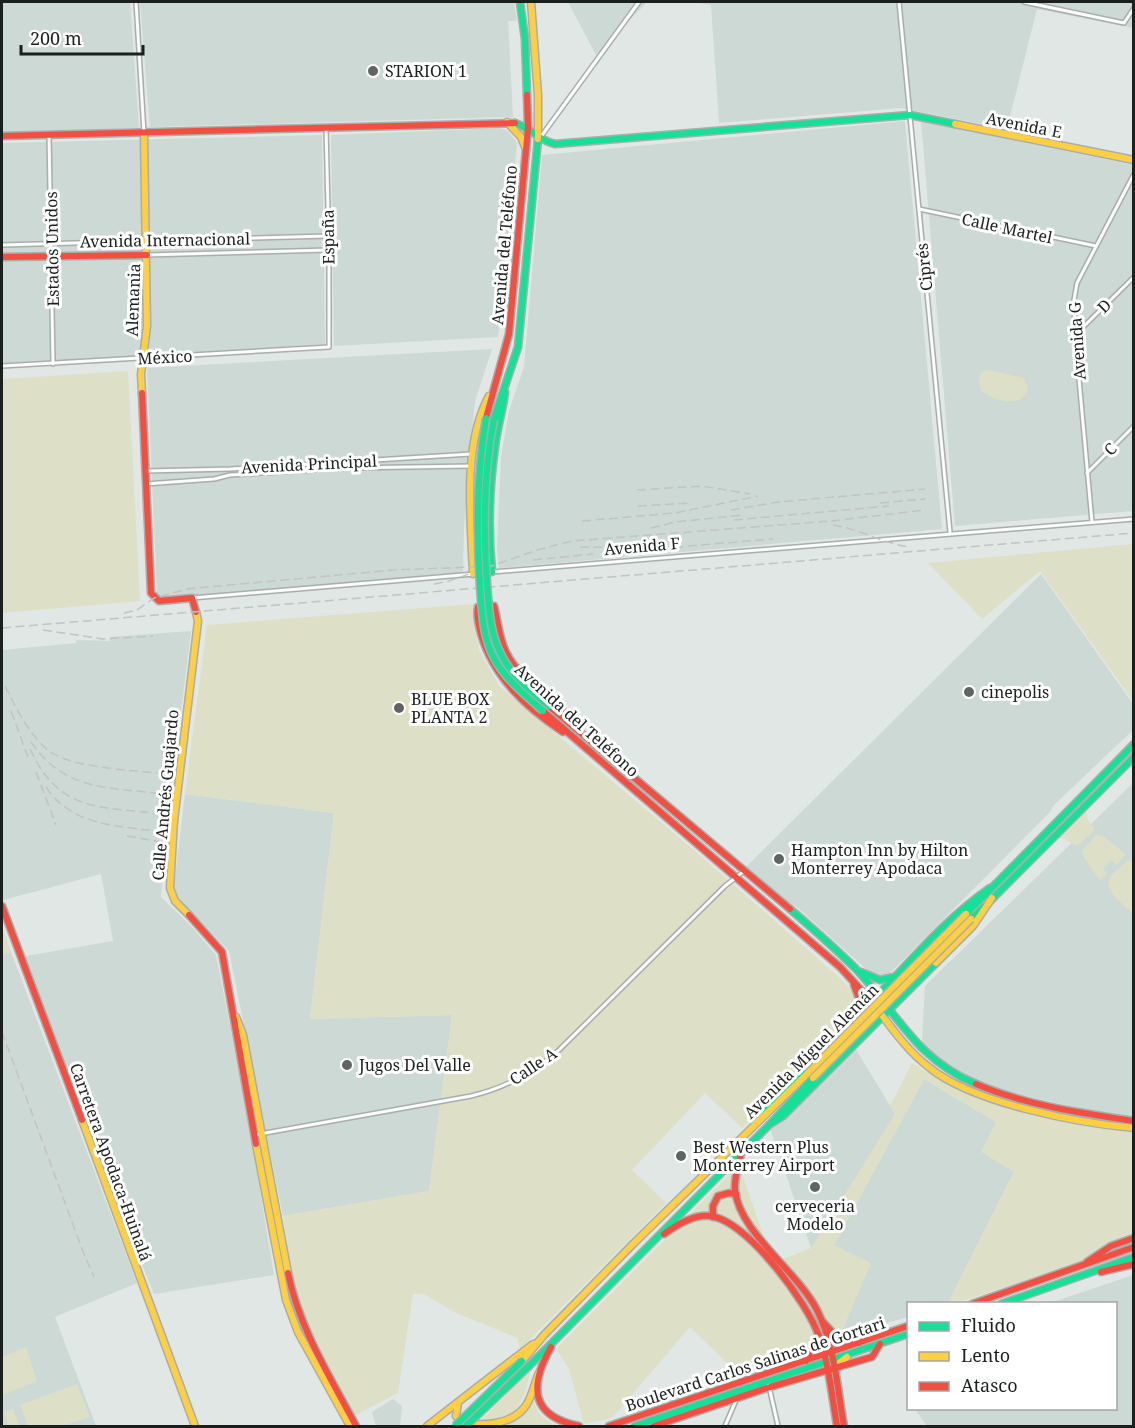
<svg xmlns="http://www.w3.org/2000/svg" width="1135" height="1428" font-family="'Noto Serif',serif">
<rect width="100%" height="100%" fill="#e1e7e4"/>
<g fill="#cdd9d4">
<path d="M12,2h118l9,126 -136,4 -1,-129z"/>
<path d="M140,2h374l3,19h-9l5,96 -363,10z"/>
<path d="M568,2h79l-51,53z"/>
<path d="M693,2h440v26l-96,-19 -30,120 -106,-21 -182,15 -8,-118z"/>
<path d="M905,121l37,408 -443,39 -2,-18 4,-93 8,-46 15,-44 18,-212z"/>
<path d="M921,121l212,44v346l-178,15z"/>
<path d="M500,128l8,3 9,12 -19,194 -164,9 -3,-211z"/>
<path d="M322,135l3,209 -323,21v-222z"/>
<path d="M492,349l-17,52 -11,127 -1,48 -294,22 -12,-3 -10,-227z"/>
<path d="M1041,574l92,130v26l-79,75 -4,7 -161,162 -11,2 -5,-1 -75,-67 -16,-10 -36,-31z"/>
<path d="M191,631l-27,217 -3,49 31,30 24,28 31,157 27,163 -120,19 -61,-153 -30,-80 -43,-104 93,-16 -12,-67 -98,26 -1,-4v-246l74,-7v-3l34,1v-4z"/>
<path d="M1133,783v336l-38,-7 -111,-26 -25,-13 -22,-16 -15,-14 3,-57z"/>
<path d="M185,794l149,19 -24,206 142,-4 -23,176 -146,25 -54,-265 -53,-56 -2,-9z"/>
<path d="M11,952l126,331 -82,34 41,109h-94v-471z"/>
<path d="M854,1046l41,68 -27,49 -57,85 -41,-120z"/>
<path d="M924,1079l72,43 18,50 -66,131 -40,1v13l-68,19 -6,-91z"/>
<path d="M1133,1275v151h-206l-12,-17 201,-1v-104l-66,-1z"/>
<path d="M393,1399l9,7 -2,20h-24l-4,-14z"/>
</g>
<g fill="#dde0c6">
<path d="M989,370l35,8 4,11c-6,20 -34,12 -47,2l-2,-13 3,-6z"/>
<path d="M128,371l12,230 -138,12v-234z"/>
<path d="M1133,544v157l-93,-130 -58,48 -54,-56z"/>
<path d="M474,604v20l5,26 20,36 189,159 154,135c16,16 15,21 7,41l-107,107 -37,-35 -73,77 34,33 -146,146 -3,-11 -63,-26 -30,-18h-11l-15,99 -44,23 -52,-101 -8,-27 -11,-72 146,-25 23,-176 -142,4 24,-206 -149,-19 22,-169z"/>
<path d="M1087,808c-1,9 1,14 7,20l-1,4 -16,14 -15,-8 -6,1z"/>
<path d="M1096,835l7,1 23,18 -9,11 -6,-5 -8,9 4,5 -7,7 -17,-25 -1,-5z"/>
<path d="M1128,860l5,2v51c-8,-7 -31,-23 -23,-35 4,-7 13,-12 18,-18z"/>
<path d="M2,926l9,26 -9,3z"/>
<path d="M912,1063l46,28 38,14 66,16 71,12v102l-23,8 -34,21 -120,39h-8l66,-131 -33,-20 15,-30 -72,-43 -90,166 37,18 -31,73 -103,37 -47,-46 -78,91 -28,6 -15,-55 -13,-20 175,-176 10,-2 32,92 38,-15 84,-134 -5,-8z"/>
<path d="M26,1347l11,34 -35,14v-38z"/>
<path d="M531,1369c-8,33 -11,51 -51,52z"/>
<path d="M77,1384l13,33 -29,9h-33l-8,-21z"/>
<path d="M533,1394c2,18 9,25 24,32h-63c20,-5 32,-11 39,-32z"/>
<path d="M13,1409l6,17h-10l-5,-14z"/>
</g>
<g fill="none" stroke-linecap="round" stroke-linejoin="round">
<defs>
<g id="street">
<path d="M136,2l8,131"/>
<path d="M899,2l51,530"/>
<path d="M1024,2l100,21 10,-15"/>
<path d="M49,134l4,230"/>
<path d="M540,138l99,-136"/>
<path d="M919,209l177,37"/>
<path d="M2,245l326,-9"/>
<path d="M147,255l182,-5"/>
<path d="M1075,335l59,-58"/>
<path d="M2,366l327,-19v-97l-3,-122"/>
<path d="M146,471l84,-2 241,-15"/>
<path d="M1087,473l47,-47"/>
<path d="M145,484l69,-5 16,-4 116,-7 126,-2"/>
<path d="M1092,522l-17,-187 -1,-35 3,-17 57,-109"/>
<path d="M493,572l641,-53"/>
<path d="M192,598l294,-25"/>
<path d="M254,1135l217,-39c34,-8 62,-23 88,-46l166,-164 18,-14"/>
<path d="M768,1382l10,44"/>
<path d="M725,1426l12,-28"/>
</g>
<g id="fast">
<path d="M520,2l5,37 2,56"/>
<path d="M515,123c15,4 24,18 40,21l355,-29 45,9"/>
<path d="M494,419l24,-72 20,-208"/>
<path d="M492,572c-4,-42 -3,-83 3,-125 2,-19 8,-37 10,-55"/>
<path d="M991,900l143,-143"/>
<path d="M790,909c22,19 44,38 65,59 42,44 59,90 121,116"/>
<path d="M966,914l168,-170"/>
<path d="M971,919l13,-12"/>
<path d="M861,972l19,8 14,-3"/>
<path d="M763,1116l11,-18c36,-35 72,-70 107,-106 35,-37 67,-75 109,-104"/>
<path d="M772,1123l11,-7 153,-153"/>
<path d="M1001,1304l133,-47"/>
<path d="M529,1366l240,-241 44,-47"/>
<path d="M635,1426l273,-92"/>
</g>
<g id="slow">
<path d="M531,2l7,93v44"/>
<path d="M507,122l14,15 5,12"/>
<path d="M955,124l179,36"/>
<path d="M142,393l-1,-19 6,-48 -3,-193"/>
<path d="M473,574c-2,-55 -11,-128 16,-178"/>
<path d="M189,915l-14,-14 -5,-13 4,-67 24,-200 -2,-9"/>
<path d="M936,963l37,-37 19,-28"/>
<path d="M881,1014c15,20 29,39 49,54 43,35 148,55 204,60"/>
<path d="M236,1017l7,18 45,238"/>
<path d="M82,1120l113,306"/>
<path d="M256,1144l30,156 12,32 52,94"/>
<path d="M522,1361l22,-26 90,-92 174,-170"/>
<path d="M834,1367l13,-10"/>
<path d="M458,1403l-2,13 5,6c20,4 48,4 63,-14 8,-9 10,-24 15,-35"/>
<path d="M427,1426l106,-82"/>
</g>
<g id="jam">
<path d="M527,95l1,33"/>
<path d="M2,136l513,-13"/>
<path d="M2,257l145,-2"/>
<path d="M142,393l9,200 8,8 33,-3 4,14"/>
<path d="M486,418l23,-84 19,-206"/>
<path d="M549,706l241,203"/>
<path d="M543,711l297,256 34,37"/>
<path d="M563,732c-37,-25 -69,-54 -82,-98 -2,-9 -5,-17 -3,-27l16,-1c4,15 5,32 12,46 15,31 50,47 71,74"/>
<path d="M2,906l80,214"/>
<path d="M189,915l33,37 34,192"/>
<path d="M854,985l6,16 -3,15"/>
<path d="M976,1084c49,21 105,29 158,37"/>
<path d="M741,1154c-3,12 -7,24 -6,36 4,42 63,82 82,120 18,36 20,77 27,116"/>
<path d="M713,1217v-11l5,-10 11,-3 7,1"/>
<path d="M664,1234c14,-10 33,-22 51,-17 36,10 92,85 104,119 10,29 13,60 18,90"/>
<path d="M1087,1262l24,-16 23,-8"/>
<path d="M1101,1272l33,-8"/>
<path d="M288,1273c11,55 42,104 68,153"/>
<path d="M972,1304l162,-57"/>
<path d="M823,1322l10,11 26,10"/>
<path d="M551,1347c-22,39 -21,69 28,79"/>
<path d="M806,1361l12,-26"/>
<path d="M609,1426l299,-100"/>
<path d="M654,1426l116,-39 102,-30 8,-13"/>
</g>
</defs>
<use href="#street" stroke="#a9adab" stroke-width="6"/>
<use href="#fast" stroke="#a9adab" stroke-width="9"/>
<use href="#slow" stroke="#a9adab" stroke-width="9"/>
<use href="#jam" stroke="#a9adab" stroke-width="9"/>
<use href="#street" stroke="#fafbfb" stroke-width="3"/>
<use href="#fast" stroke="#16e098" stroke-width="6"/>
<use href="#slow" stroke="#ffcf43" stroke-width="6"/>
<use href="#jam" stroke="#f24e42" stroke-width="6"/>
<g stroke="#c2c3c3" stroke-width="1.5" stroke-dasharray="9 4.5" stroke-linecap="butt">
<path d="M637,490l65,-4 48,8"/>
<path d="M880,503l45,-4"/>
<path d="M638,506l54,-3"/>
<path d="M731,510l47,-8 147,-13"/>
<path d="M734,520l155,-14"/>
<path d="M582,521l93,-8 83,-17"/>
<path d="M833,525c27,4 51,19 77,22"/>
<path d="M651,528l24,-6 68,-7"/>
<path d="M580,547l84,1 109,-9"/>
<path d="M533,560l60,-6"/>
<path d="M434,584l15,-3 88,-31 35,-9 259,-20 94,-11"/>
<path d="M124,613l13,-3 17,-12 33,-9 206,-19 81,-3"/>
<path d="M2,628l1132,-95"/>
<path d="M43,630l60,9 50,-3"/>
<path d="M5,686c11,22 24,49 44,65 25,18 86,19 117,23"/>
<path d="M11,711l17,46"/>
<path d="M31,742c34,50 79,45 133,52"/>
<path d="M30,749c30,65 71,57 132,65"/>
<path d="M36,772l20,53"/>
<path d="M46,787c26,40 72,38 114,45"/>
<path d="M127,836l34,6"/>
<path d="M2,1032l80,217 12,28"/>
</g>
<defs>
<g id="fast-bridge">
<path d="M486,418c-9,56 -10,111 -6,168 2,24 2,50 14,72 11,21 31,37 49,53"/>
<path d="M494,419c-11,55 -11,109 -7,165 2,25 3,50 15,72 11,21 29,35 47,50"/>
<path d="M455,1426l67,-65"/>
<path d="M466,1426l63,-60"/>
</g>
<g id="slow-bridge">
<path d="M808,1073l158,-159"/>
<path d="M813,1078l158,-159"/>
</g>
</defs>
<use href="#fast-bridge" stroke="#a9adab" stroke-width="9" stroke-linecap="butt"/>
<use href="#slow-bridge" stroke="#a9adab" stroke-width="9" stroke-linecap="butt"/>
<use href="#fast-bridge" stroke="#16e098" stroke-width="6"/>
<use href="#slow-bridge" stroke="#ffcf43" stroke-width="6"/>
</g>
<g fill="#606563" stroke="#fff" stroke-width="2">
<circle cx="373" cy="71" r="6"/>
<circle cx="969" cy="692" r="6"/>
<circle cx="399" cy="708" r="6"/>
<circle cx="779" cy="859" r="6"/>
<circle cx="347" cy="1065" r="6"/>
<circle cx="681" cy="1156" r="6"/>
<circle cx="815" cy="1187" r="6"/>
</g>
<g text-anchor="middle" stroke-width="6" stroke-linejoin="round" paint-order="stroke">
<g font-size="16" fill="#1b1f1e" stroke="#fff" text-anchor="start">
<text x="385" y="77">STARION 1</text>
<text x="981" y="698">cinepolis</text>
<text x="411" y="705">BLUE BOX<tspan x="411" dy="18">PLANTA 2</tspan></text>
<text x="791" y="856">Hampton Inn by Hilton<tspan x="791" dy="18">Monterrey Apodaca</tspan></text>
<text x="359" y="1071">Jugos Del Valle</text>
<text x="693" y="1153">Best Western Plus<tspan x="693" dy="18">Monterrey Airport</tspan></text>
<text x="815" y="1212" text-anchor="middle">cerveceria<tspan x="815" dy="18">Modelo</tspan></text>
</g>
<g font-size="16" fill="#1b1f1e" stroke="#fff">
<text transform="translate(1024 125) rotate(11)" y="6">Avenida E</text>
<text transform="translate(1007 228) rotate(12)" y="6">Calle Martel</text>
<text transform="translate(328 237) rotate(-91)" y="6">España</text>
<text transform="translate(165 240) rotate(-1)" y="6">Avenida Internacional</text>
<text transform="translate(504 245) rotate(-85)" y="6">Avenida del Teléfono</text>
<text transform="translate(52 249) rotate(-91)" y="6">Estados Unidos</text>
<text transform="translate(924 267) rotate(-96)" y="6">Ciprés</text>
<text transform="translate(133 300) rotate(-88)" y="6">Alemania</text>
<text transform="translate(1104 306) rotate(-45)" y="6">D</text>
<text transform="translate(1077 341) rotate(-94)" y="6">Avenida G</text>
<text transform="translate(165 357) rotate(-3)" y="6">México</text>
<text transform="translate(1110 449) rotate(-46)" y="6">C</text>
<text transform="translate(309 464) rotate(-3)" y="6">Avenida Principal</text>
<text transform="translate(642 546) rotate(-5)" y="6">Avenida F</text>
<text transform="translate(577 720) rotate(42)" y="6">Avenida del Teléfono</text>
<text transform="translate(165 795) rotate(-85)" y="6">Calle Andrés Guajardo</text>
<text transform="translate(811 1051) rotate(-45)" y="6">Avenida Miguel Alemán</text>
<text transform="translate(533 1066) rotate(-34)" y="6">Calle A</text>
<text transform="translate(111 1162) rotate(70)" y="6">Carretera Apodaca-Huinalá</text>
<text transform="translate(755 1364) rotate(-18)" y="6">Boulevard Carlos Salinas de Gortari</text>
</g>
</g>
<rect width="1135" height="1428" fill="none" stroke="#1b1f1e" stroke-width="6"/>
<rect x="907" y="1302" width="210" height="108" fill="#ffffff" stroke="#a4a5a5" stroke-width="1.5"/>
<rect x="919" y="1322" width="30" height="9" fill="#16e098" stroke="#a4a5a5" stroke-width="1.5"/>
<text x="961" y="1332" font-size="18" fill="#1b1f1e">Fluido</text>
<rect x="919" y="1352" width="30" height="9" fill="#ffcf43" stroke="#a4a5a5" stroke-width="1.5"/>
<text x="961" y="1362" font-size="18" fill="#1b1f1e">Lento</text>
<rect x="919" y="1382" width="30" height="9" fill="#f24e42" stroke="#a4a5a5" stroke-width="1.5"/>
<text x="961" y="1392" font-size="18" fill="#1b1f1e">Atasco</text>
<path d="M21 45v9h122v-9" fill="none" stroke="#1b1f1e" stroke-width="3"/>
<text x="30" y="45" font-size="18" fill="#1b1f1e" stroke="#ffffff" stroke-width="4.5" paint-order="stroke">200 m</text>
</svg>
